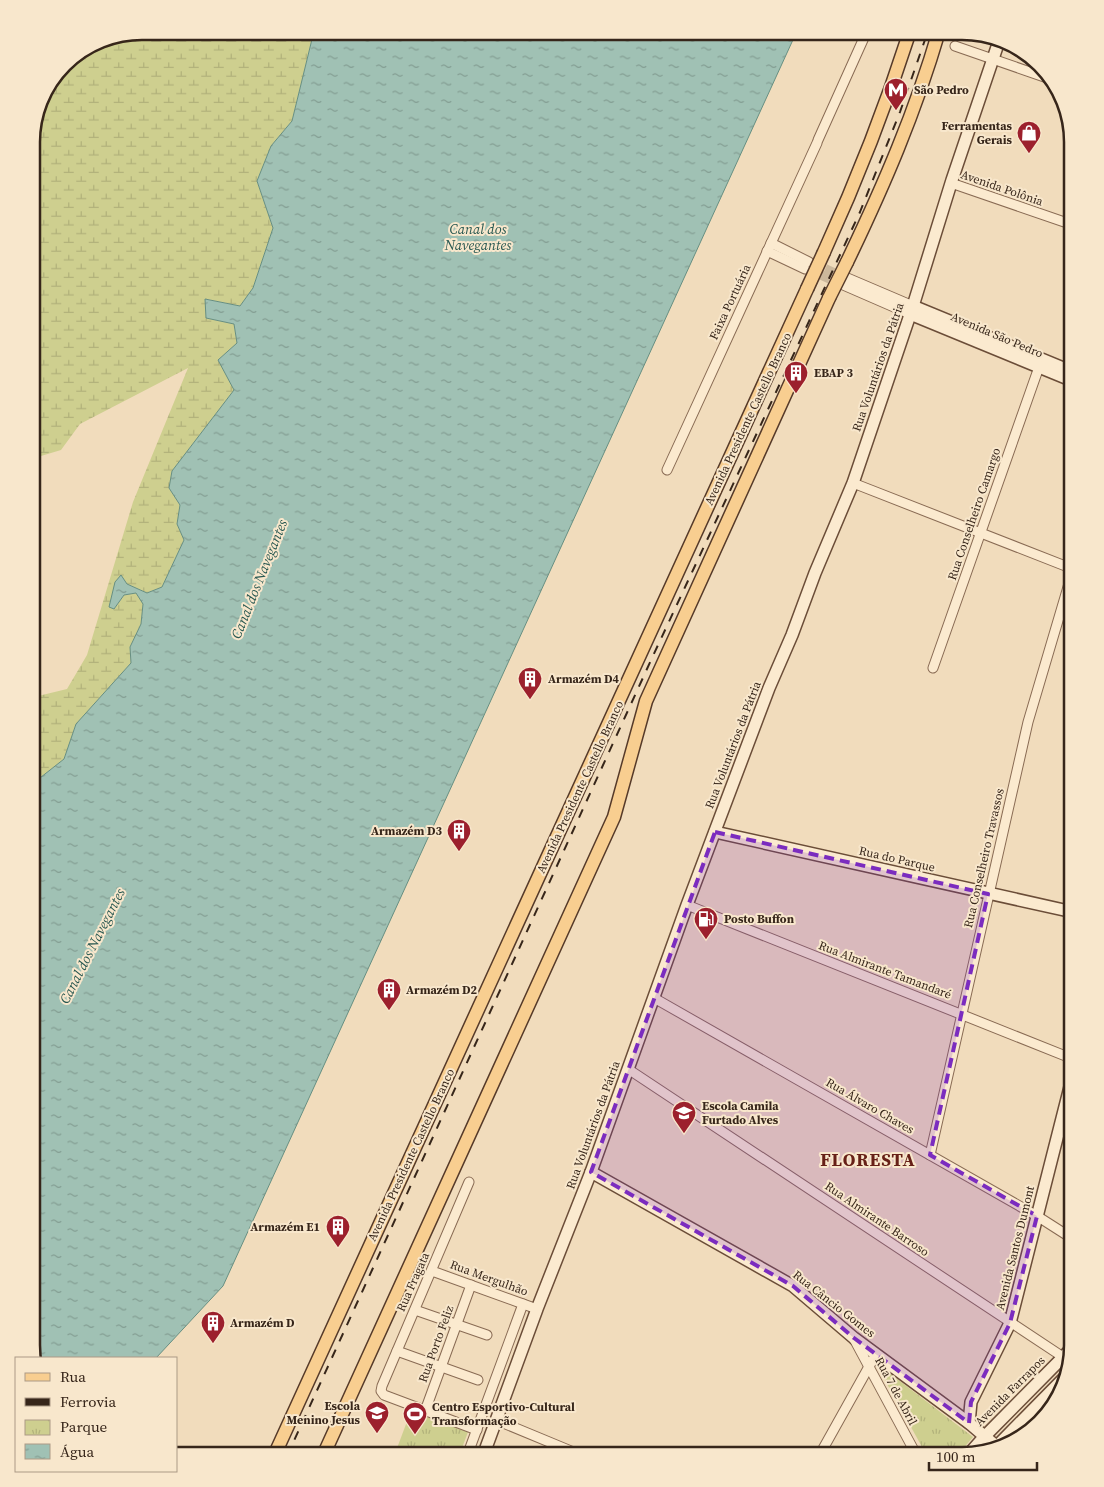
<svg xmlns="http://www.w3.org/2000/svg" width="1104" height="1487" font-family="'Source Serif 4',serif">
<defs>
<pattern id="wetland-marsh" width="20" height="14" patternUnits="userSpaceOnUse" patternTransform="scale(1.25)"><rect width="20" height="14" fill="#cecf8f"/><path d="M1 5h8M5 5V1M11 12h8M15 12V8" fill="none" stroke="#b2b27b"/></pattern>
<pattern id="park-tufts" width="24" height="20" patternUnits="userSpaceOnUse" patternTransform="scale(1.25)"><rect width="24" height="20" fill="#cecf8f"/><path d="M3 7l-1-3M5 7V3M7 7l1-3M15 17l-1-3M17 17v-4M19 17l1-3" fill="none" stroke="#b2b27b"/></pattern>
<pattern id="water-ripples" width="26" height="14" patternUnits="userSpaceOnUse" patternTransform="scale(1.25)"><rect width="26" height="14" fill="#a0c1b4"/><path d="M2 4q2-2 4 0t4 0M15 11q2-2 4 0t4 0" fill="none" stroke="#839d92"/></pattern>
</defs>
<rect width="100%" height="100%" fill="#f1dcbc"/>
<path fill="url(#wetland-marsh)" d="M142,31h172l-22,90 -21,25 -14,35 16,47 -20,60 -13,18 -34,-7v19l28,6 3,19 -19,17 16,30 -62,81 -3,17 11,17 -3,19 7,16 -22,47 -15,6 -20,-9 -13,25 10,-14 12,-2 7,10 -2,21 -11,23 1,16 -55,61 -12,35 -33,26v-84l3,-4 33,-8 20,-34 46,-153 55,-134 -108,56 -19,26 -30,9 1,-324 11,-42 26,-34 31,-19z"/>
<g fill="url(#park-tufts)">
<path d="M875,1362l98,75 -16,19h-30z"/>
<path d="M411,1411l57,21 -9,24h-65z"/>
</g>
<path fill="url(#water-ripples)" stroke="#678f82" d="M314,31h483l-574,1255 -67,72h-121l-4,-13v-560l33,-26 12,-35 55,-61 -1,-16 11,-23 2,-20 -7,-11 -12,2 -10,14 -5,-2 6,-25 6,-7 6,9 20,9 15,-6 22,-47 -7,-16 3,-19 -11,-17 3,-17 62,-81 -16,-30 19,-17 -3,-19 -28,-6 -1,-19 35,7 13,-18 20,-60 -16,-47 14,-35 21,-25z"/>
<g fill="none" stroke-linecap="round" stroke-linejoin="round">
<g stroke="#ccb89c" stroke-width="9" stroke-dasharray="9 4.5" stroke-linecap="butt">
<path d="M813,263l31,14"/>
<path d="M809,270l32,14"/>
</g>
<defs>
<g id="street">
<path d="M955,46l98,34"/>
<path d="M818,140l49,-109"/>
<path d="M951,183l122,42"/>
<path d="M771,243l38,19"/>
<path d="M767,251l38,18"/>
<path d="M845,277l68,29"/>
<path d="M841,284l69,30"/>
<path d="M667,470l150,-327"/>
<path d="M853,483l220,86"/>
<path d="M933,668l106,-301"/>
<path d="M687,905l386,154"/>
<path d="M654,998l383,218 36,23"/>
<path d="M628,1069l435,288"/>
<path d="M930,1155l98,-433 45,-152"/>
<path d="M469,1182l-87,204 -1,5 3,4 93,35"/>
<path d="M432,1271l105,38"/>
<path d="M415,1310l72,25"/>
<path d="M854,1339l63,117"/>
<path d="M397,1351l81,29"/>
<path d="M425,1411l46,-126"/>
<path d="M496,1420l87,36"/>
<path d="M467,1456l56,-152"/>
<path d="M819,1456l57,-102"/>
</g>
<g id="secondary">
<path d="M913,306l160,66"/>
<path d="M910,314l163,67"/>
<path d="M715,832l358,80"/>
<path d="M591,1172l202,114 61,52 115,85 27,23"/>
<path d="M969,1423l2,-21 39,-79 63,-248"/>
<path d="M999,1444l65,-66"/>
<path d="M969,1454l16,-18 87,-88"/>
<path d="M483,1456l54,-147 54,-137 96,-267 82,-217 23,-53 23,-62 38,-90 60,-177 39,-126 47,-139"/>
</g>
<g id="primary">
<path d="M824,252c33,-72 62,-146 86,-221"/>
<path d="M847,262c37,-77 68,-149 92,-231"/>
<path d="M274,1456l533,-1167"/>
<path d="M323,1456l291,-639 32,-116 183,-403"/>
</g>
</defs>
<use href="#street" stroke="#896b54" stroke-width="11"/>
<use href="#secondary" stroke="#6b4d38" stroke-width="14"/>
<use href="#primary" stroke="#563a29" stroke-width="15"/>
<use href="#street" stroke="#fbeacf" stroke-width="9"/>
<use href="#secondary" stroke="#fbeacf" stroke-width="11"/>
<use href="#primary" stroke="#f8ce90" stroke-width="12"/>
<path stroke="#37261a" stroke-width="2" stroke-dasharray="9 9" stroke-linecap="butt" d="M287,1456l365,-798 208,-446 40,-100 28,-81"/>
<defs>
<g id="primary-bridge">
<path d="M807,289l17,-37"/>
<path d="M829,298l18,-36"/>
</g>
</defs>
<use href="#primary-bridge" stroke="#563a29" stroke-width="15" stroke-linecap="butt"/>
<use href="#primary-bridge" stroke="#f8ce90" stroke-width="12"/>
</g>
<path fill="#7b2cbf" fill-opacity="0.2" stroke="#7b2cbf" stroke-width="4" stroke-dasharray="10 6" stroke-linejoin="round" d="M715,832l273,62 -58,261 107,61 -27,107 -39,79 -2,21 -115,-85 -61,-52 -202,-114z"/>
<defs>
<symbol id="metro-pin" viewBox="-11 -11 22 30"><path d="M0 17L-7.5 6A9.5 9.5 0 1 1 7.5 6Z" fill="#9c202d" stroke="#f8e7cc"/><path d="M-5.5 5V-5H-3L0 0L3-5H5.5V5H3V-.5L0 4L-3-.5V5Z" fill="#fff"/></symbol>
<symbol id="shop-pin" viewBox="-11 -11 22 30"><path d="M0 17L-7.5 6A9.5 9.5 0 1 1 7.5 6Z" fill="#9c202d" stroke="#f8e7cc"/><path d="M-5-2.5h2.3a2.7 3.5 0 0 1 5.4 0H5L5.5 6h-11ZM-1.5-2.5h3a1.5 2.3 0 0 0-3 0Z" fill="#fff"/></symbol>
<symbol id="building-pin" viewBox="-11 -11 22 30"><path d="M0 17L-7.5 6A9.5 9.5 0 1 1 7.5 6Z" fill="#9c202d" stroke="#f8e7cc"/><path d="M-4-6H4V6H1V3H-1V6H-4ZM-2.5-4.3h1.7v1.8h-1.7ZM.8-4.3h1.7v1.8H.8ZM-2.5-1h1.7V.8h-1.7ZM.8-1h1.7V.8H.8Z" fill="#fff"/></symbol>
<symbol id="fuel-pin" viewBox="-11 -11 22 30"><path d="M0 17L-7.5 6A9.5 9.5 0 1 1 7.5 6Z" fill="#9c202d" stroke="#f8e7cc"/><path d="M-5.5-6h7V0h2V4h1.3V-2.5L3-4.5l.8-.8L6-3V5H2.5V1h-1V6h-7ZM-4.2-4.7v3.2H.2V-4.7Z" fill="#fff"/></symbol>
<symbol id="school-pin" viewBox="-11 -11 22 30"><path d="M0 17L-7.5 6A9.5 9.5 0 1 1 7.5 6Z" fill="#9c202d" stroke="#f8e7cc"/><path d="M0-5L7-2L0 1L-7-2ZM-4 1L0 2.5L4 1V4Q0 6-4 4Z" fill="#fff"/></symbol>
<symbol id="stadium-pin" viewBox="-11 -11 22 30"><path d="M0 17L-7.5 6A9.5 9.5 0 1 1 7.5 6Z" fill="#9c202d" stroke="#f8e7cc"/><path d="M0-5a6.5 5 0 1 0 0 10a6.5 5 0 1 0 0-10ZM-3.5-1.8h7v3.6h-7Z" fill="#fff"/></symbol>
</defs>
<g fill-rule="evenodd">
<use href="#metro-pin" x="882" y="76" width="28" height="38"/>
<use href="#shop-pin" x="1015" y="119" width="28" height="38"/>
<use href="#building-pin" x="782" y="359" width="28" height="38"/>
<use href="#building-pin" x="516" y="665" width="28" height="38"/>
<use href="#building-pin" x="445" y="817" width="28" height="38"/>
<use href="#fuel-pin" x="692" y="905" width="28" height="38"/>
<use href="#building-pin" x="375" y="976" width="28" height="38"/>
<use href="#school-pin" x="670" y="1099" width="28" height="38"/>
<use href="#building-pin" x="324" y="1213" width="28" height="38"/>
<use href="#building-pin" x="199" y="1309" width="28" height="38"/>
<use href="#school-pin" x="363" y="1399" width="28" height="38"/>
<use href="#stadium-pin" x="401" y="1400" width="28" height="38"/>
</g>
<g text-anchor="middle" stroke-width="4" stroke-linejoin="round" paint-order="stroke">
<g font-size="12" font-weight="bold" fill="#37261a" stroke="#f8e7cc" text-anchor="start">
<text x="914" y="94">São Pedro</text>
<text x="1012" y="130" text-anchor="end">Ferramentas<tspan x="1012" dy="14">Gerais</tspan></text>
<text x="814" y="377">EBAP 3</text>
<text x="548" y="683">Armazém D4</text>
<text x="442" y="835" text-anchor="end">Armazém D3</text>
<text x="724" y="923">Posto Buffon</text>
<text x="406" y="994">Armazém D2</text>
<text x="702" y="1110">Escola Camila<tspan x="702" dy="14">Furtado Alves</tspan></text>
<text x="320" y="1231" text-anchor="end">Armazém E1</text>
<text x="230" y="1327">Armazém D</text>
<text x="360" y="1410" text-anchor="end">Escola<tspan x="360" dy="14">Menino Jesus</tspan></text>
<text x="432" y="1411">Centro Esportivo-Cultural<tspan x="432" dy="14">Transformação</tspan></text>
</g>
<g font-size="12" fill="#37261a" stroke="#f8e7cc">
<text transform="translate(1002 188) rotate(19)" y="4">Avenida Polônia</text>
<text transform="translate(730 302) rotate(-65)" y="4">Faixa Portuária</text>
<text transform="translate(997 335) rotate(23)" y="4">Avenida São Pedro</text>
<text transform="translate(878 367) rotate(-71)" y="4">Rua Voluntários da Pátria</text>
<text transform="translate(748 419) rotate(-65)" y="4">Avenida Presidente Castello Branco</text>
<text transform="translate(974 514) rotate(-71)" y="4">Rua Conselheiro Camargo</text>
<text transform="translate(733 745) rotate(-69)" y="4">Rua Voluntários da Pátria</text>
<text transform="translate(580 787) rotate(-65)" y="4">Avenida Presidente Castello Branco</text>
<text transform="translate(984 858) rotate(-77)" y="4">Rua Conselheiro Travassos</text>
<text transform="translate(897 859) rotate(13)" y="4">Rua do Parque</text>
<text transform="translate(885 970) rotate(21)" y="4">Rua Almirante Tamandaré</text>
<text transform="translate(870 1106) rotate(30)" y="4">Rua Álvaro Chaves</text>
<text transform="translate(593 1125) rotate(-70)" y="4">Rua Voluntários da Pátria</text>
<text transform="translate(411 1155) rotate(-65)" y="4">Avenida Presidente Castello Branco</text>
<text transform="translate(877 1219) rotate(34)" y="4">Rua Almirante Barroso</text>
<text transform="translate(1015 1248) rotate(-76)" y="4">Avenida Santos Dumont</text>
<text transform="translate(489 1278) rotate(20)" y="4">Rua Mergulhão</text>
<text transform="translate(413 1282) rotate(-66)" y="4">Rua Fragata</text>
<text transform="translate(834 1304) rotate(38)" y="4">Rua Câncio Gomes</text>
<text transform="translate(436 1344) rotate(-70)" y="4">Rua Porto Feliz</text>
<text transform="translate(896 1391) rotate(62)" y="4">Rua 7 de Abril</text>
<text transform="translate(1010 1391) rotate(-45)" y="4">Avenida Farrapos</text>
</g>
<g font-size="14" font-style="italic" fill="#285851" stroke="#f8e7cc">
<text x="478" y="234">Canal dos<tspan x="478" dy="16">Navegantes</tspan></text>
<text transform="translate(259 579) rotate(-68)" y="5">Canal dos Navegantes</text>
<text transform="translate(92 946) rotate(-63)" y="5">Canal dos Navegantes</text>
</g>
<g font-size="18" font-weight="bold" letter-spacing="1" fill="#672017" stroke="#f8e7cc">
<text x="868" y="1166">FLORESTA</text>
</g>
</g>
<path d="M0 0H1104V1487H0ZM142 40H962A102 102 0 0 1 1064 142V1345A102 102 0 0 1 962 1447H142A102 102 0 0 1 40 1345V142A102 102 0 0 1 142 40Z" fill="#f8e7cc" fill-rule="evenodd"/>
<path fill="none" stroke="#37261a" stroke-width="2.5" d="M142 40H962A102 102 0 0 1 1064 142V1345A102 102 0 0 1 962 1447H142A102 102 0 0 1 40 1345V142A102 102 0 0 1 142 40Z"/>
<rect x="15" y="1357" width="162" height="115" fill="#f8e7cc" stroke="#ab9a85"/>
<rect x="25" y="1373" width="25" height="8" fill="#f8ce90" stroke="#ab9a85"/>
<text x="60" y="1382" font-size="15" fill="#37261a">Rua</text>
<rect x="25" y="1398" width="25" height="8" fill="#37261a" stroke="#ab9a85"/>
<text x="60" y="1407" font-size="15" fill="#37261a">Ferrovia</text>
<rect x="25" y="1420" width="25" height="15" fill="url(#park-tufts)" stroke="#ab9a85"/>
<text x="60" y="1432" font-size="15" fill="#37261a">Parque</text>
<rect x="25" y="1444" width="25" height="15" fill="url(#water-ripples)" stroke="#ab9a85"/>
<text x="60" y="1457" font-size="15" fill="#37261a">Água</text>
<path d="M929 1462v8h108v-8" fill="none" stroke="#37261a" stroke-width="2.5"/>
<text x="936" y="1462" font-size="15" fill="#37261a" stroke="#f8e7cc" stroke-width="4" paint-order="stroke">100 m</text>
</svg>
